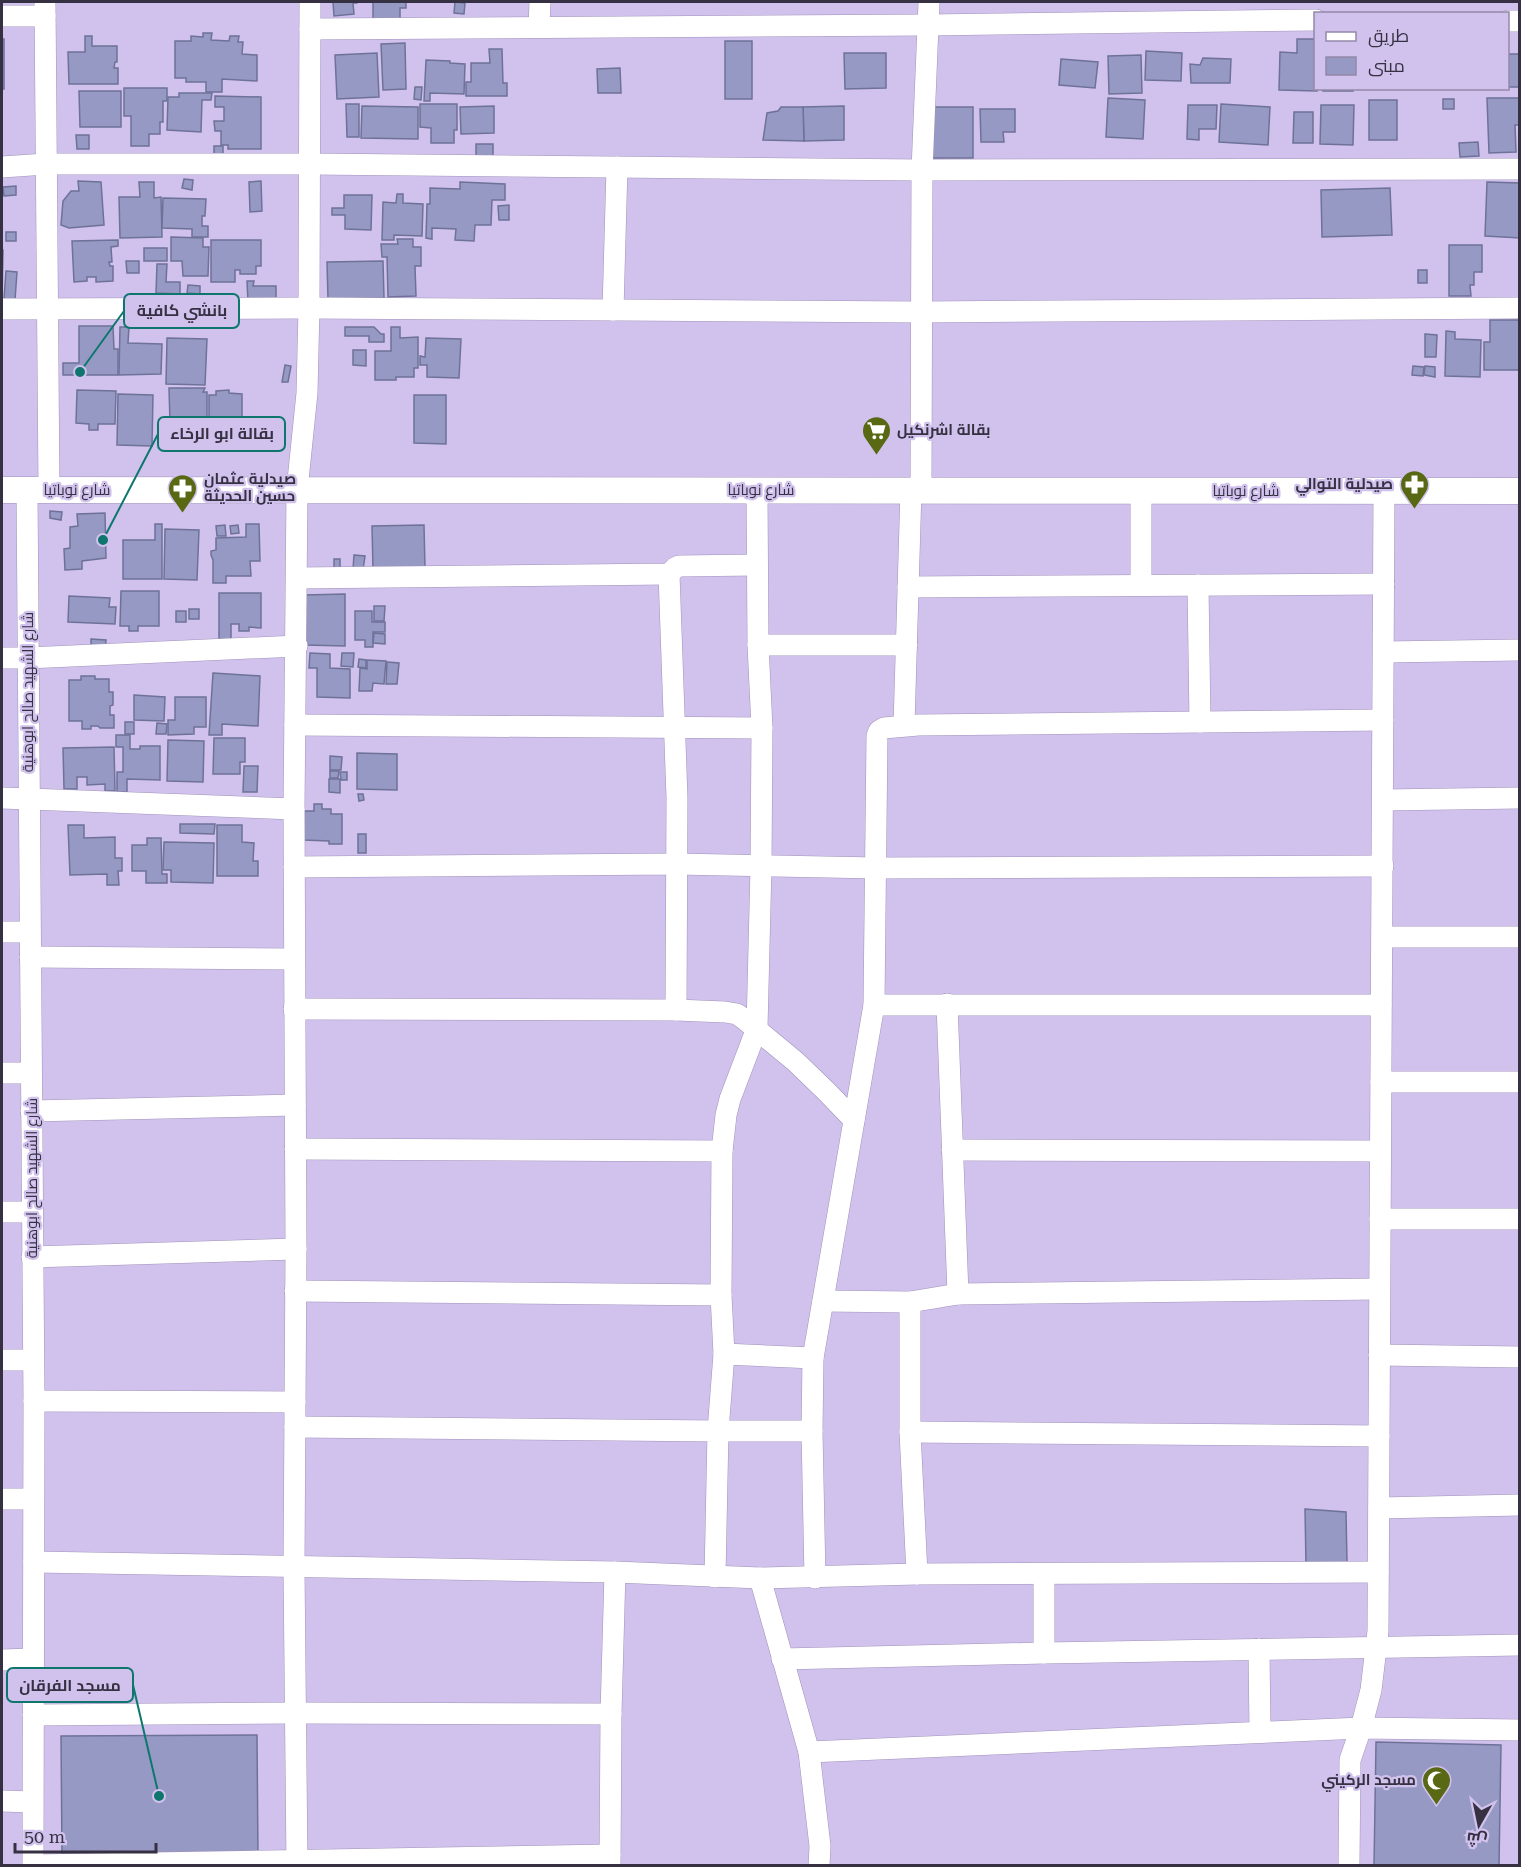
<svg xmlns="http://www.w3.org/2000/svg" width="1521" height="1867" font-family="'Roboto Serif',Cairo,serif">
<rect width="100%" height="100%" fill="#d1c2ed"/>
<g fill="#9699c3" stroke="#6e7299" stroke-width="1.5">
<path d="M333,2h24v1h-4l1,11 -20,2z"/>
<path d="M373,2h33v6h-6v11l-27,1z"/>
<path d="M455,2l10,1 -1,11 -10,-1z"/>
<path d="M203,33h9l-1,7 18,1 1,-5h9l-1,6h5l-1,12 15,1v26l-35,-2v13h-16v-10h-20v-4h-11v-37h16v-5l12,1z"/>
<path d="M85,36h7v10h25v16h-2l-1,6h4v16h-49l-1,-32h17z"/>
<rect x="2" y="39" width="2" height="50"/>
<path d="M1297,39h19v49h1v3l-38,-1 1,-38 17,1z"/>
<rect x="725" y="41" width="27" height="58"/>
<path d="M405,43l1,46 -23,1 -2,-46z"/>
<path d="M489,49h13l1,34h4v13h-41v-14h5v-19h19z"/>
<path d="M1146,51l36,2 -1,28 -36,-1z"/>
<path d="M377,53l2,44 -42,2 -2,-44z"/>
<path d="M844,53h42v35l-41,1z"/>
<rect x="1508" y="54" width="12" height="33"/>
<path d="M1141,55l1,38 -33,1 -1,-38z"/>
<path d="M1203,58l28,1 -1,24h-39l-1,-19 10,1z"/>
<path d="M1061,59l37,3 -3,26 -36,-3z"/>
<path d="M426,60l24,1v2l15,1 -1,30 -34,-1v8h-6z"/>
<path d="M620,68l1,25h-23l-1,-24z"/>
<path d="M415,87h7l-1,13 -7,-1z"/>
<path d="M124,88h43v13h-4v21h-3v12h-11v12h-18v-30h-7z"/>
<rect x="1323" y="88" width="30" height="3"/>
<path d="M79,91h42v36h-41z"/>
<path d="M179,93h33l-1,7h-9l-1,32 -34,-2 1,-33h11z"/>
<path d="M215,96l46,1v52h-33v-4h-7v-14h-6l-1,-10h10v-14h-9z"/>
<path d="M1108,98l37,2 -2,39 -37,-2z"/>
<path d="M1487,98h33v27h-5l1,27 -27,1z"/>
<rect x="1443" y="99" width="11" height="10"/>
<rect x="1369" y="100" width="28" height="40"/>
<path d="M346,104h13v33h-12z"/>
<path d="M420,104h37v26h-3v13h-23v-15l-11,-1z"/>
<path d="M1221,104l49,3 -2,38 -49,-3z"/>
<path d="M1188,105h29l-1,24h-17v11l-12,-1z"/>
<path d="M1321,105h33l-1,40 -33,-1z"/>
<path d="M362,106l56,1v32l-57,-1z"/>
<path d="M494,106v27l-33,1 -1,-27z"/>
<path d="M844,106v34l-40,1 -1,-34z"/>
<path d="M781,107h22l1,34 -41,-1 4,-27 11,-2z"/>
<rect x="932" y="107" width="41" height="51"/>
<path d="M980,109h35v23h-12l1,10h-23z"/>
<path d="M1294,112h19v31h-20z"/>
<path d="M76,135h13v14h-12z"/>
<path d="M1478,142l1,14 -19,1 -1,-14z"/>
<path d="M476,144h17v14l-17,-1z"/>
<rect x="214" y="146" width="9" height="9"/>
<path d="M184,179l9,1 -1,10 -10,-2z"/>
<path d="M78,181l23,1 3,43 -35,3 -8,-3 2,-24 8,-10h8z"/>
<path d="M261,181l1,30 -12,1 -1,-30z"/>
<path d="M139,182h15v16l7,-1 1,40 -42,1 -1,-41h21z"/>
<path d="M460,182l45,2v16h-13l-1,25h-16l-1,16 -19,-1 1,-11 -24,-1v11l-6,-1 1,-34h3v-16l30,1z"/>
<path d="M1487,182l33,1v55l-35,-2z"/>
<path d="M16,186v9l-12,1 -1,-9z"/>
<path d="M1390,188l2,47 -70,2 -1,-47z"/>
<path d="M397,194h6v9l20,1 -1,32 -28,-1v5h-12l1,-38 13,1z"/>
<path d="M344,195h28l-1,35 -26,-1v-14h-13v-7h12z"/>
<path d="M163,198l43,1 -1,17h-3v10h6v11h-16v-8l-30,-1z"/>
<path d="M509,205v15h-10l-1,-14z"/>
<rect x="6" y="232" width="10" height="9"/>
<path d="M171,237l32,1v9h6l-1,29h-25l-1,-15h-11z"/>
<path d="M397,239h16v8h8v19h-6l1,30 -28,1 -1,-40h-5l-1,-13h17z"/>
<path d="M118,240v6l-7,1 1,15h-3l1,4h3v15l-17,1v-5h-9v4l-13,1 -2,-41z"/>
<path d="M211,240h50v26h-5v8h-16v-4h-5v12h-24z"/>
<path d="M1449,245h33v27h-8v13h-4l1,11h-22z"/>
<rect x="144" y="248" width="23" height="13"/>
<path d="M2,250h1l-1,48z"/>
<path d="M126,261h13v12h-12z"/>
<path d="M383,261l1,37 -56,1 -1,-37z"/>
<path d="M157,264h10l-1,18h14v12l-24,-1z"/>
<rect x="1418" y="270" width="9" height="13"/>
<path d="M6,271l11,1 -2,28 -11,-1z"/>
<path d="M247,281h7l-1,5h23v16h-28z"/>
<path d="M188,285l12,1v8l-13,-1z"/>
<path d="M1490,320h30v50h-36v-28h6z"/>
<path d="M79,326h34l1,23h4v26h-55v-12h16z"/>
<path d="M120,327h9l-1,16 34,1 -1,30 -42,1z"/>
<path d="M345,327h29l7,7h3v8h-15v-6h-24z"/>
<path d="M391,327h9v11l18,-1v31h-4v9h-18v3h-21v-29h16z"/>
<path d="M1446,331l9,1v7l26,1 -1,37 -35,-1z"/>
<path d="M1425,334l12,1 -1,22h-11z"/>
<path d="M167,338l40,1 -2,46 -39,-1z"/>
<path d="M426,338l35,1 -2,39 -32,-1v-12h-7v-9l5,1z"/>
<path d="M353,350h13v16l-13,-1z"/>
<path d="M285,365l6,1 -3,16h-6z"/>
<path d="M1413,366l11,1 -1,9 -11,-1z"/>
<path d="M1425,366l10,1v10l-11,-2z"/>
<path d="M169,388h36l-2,4h4v52h-29v-21h-8z"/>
<path d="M77,390l39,1 -1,33h-17v6h-9v-6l-13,-1z"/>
<path d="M229,390v3l13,1v45h-8v7h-15v-5h-10v-46h7v-4z"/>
<path d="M118,394l35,1 -1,51 -35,-1z"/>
<path d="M414,395h32v49l-32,-1z"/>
<path d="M50,511l12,1 -1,8 -11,-2z"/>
<path d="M105,513l1,45 -24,3v8l-17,1 -1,-21 6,-1v-21l8,-1 -1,-12z"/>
<path d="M155,524h7v55h-39v-39h32z"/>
<path d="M246,524h13l1,37h-10l1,15h-25v7h-13v-23l-2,-5v-4l5,-1v-12l30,-1z"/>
<path d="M225,525l1,11h-9l-1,-10z"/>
<path d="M238,525l1,8 -8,1 -1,-8z"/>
<path d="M424,525l1,43 -52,1 -1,-43z"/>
<path d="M165,529l34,1 -2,50 -33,-1z"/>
<path d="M354,555l11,1 -2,14 -10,-1z"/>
<path d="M334,559h6v11l-6,-1z"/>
<path d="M121,591h38v35h-21v5h-9v-5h-9z"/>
<path d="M219,593h42v35l-12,-1v4h-10v-7h-8v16l-12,-1z"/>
<path d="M345,594v52l-41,-1v-50z"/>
<path d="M69,596l41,2 -1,9h7l-1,17 -47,-2z"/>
<path d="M374,606h11l-1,15h-10z"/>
<rect x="189" y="609" width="10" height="10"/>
<rect x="176" y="611" width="10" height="11"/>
<path d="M355,611h17v11h13v10h-12v15h-8v-7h-10z"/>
<path d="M374,633l11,1v10l-12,-1z"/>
<path d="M91,639l15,1 -1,11 -14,-1z"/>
<path d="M310,653l20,1v14l20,1v29l-33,-1v-29h-8z"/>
<path d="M342,653h12l-1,14 -12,-1z"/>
<path d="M359,659l7,1v8l-8,-1z"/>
<path d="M367,660l19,1 -2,23 -11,-1 -1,8h-13l1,-23 7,1z"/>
<path d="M387,662l12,1 -2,21h-11z"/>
<path d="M213,673l47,3 -2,50 -36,-2v11h-13z"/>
<path d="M81,676h14v3h14v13h4v13l-3,1v9h4v13h-14l-2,-2h-7v3h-9v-8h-13v-41h12z"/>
<path d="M134,695l31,2 -1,24 -30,-1z"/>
<path d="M175,697h31v30h-12v7l-26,1v-15h7z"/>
<rect x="125" y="722" width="9" height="12"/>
<path d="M157,723l10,1 -1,10h-10z"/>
<path d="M116,735h14v14h10v-3h20v34l-33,-1v13h-10v-20h6v-25h-7z"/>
<path d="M214,738h31v24h-5v12h-27z"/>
<path d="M168,740l36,1 -1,41 -36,-1z"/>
<path d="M114,747l1,44h-10v-7l-18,1v-8h-10v12h-13l-1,-41z"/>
<path d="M357,753l40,1v36l-40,-1z"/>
<path d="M330,756l12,1 -1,13h-11z"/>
<path d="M244,766h14l-1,26h-14z"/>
<path d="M330,771h9l-1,7h-8z"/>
<path d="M340,772h7v8h-6z"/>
<path d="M329,779h11v14l-11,-1z"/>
<path d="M358,794h5l1,6 -5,1z"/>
<path d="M314,804h8v5h9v5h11v30h-13v-3l-25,-1v-29h10z"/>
<path d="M180,824h35l-1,10 -34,-1z"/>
<path d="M68,825h16v13l31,-1v21h7v13h-4l1,14h-12v-11l-37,1z"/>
<path d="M217,825h25v17l12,1 -1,18h5v15h-41z"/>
<rect x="358" y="834" width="8" height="19"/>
<path d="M147,838h14l1,36h5v9h-21v-12h-14v-26h15z"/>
<path d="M164,842l50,1 -1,40 -42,-1v-12h-8z"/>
<path d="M1305,1509l41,3 1,51 -41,2z"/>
<path d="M257,1735l1,121 -196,1 -1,-121z"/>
<path d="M1376,1742l125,3 -2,121h-125z"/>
</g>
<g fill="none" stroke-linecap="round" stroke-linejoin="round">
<defs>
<g id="minor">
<path d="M45,2l4,488"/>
<path d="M2,16h43"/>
<path d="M1508,21h12"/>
<path d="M539,27l1,-25"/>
<path d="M310,29l618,-4 388,-5"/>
<path d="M2,167l44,-3h264l612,6 598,-1"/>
<path d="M2,309l307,-1 612,4 599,-4"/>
<path d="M613,310l4,-143"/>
<path d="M27,490l7,911 -1,465"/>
<path d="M757,490l1,155 4,83 -1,139 -4,161 -27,71 -4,16 -4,36 -1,144 3,59 -6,77h94"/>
<path d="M921,490l1,-320 7,-168"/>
<path d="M1141,491v94"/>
<path d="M669,574l8,224 -1,212"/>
<path d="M297,578l372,-4 6,-6 4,-2 78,-1"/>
<path d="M1198,585l2,137"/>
<path d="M908,587l476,-3"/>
<path d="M758,645h149"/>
<path d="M1384,652l136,-2"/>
<path d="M2,658h25l270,-12"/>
<path d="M295,725l467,3"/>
<path d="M904,725l7,-235"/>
<path d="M2,798l292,11"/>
<path d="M1383,800l137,-2"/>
<path d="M294,867l382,-3 201,4 506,-2"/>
<path d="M2,932h28"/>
<path d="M1382,937h138"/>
<path d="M30,957l264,2"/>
<path d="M947,1004l11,290"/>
<path d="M874,1005h507"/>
<path d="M294,1009l382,1 49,2 12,2 7,5 52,43 31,30 27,28"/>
<path d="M2,1073h29"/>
<path d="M1381,1082h139"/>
<path d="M31,1111l264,-6"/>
<path d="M295,1149l427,2"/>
<path d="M952,1150l428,1"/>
<path d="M2,1212h30"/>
<path d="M1380,1219h140"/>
<path d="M32,1257l264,-8"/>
<path d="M295,1291l426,4"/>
<path d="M823,1301l87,1 48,-8 421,-5"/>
<path d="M910,1302v130l7,142"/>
<path d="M724,1354l89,4"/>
<path d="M1379,1355l141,2"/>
<path d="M2,1360h31"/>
<path d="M34,1401l261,1"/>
<path d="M295,1427l423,4 -3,146"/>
<path d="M910,1432l469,4"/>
<path d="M2,1499h31"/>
<path d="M1379,1508l141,-3"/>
<path d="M34,1562l581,10 145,6 157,-4 461,-2"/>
<path d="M760,1578l49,174 11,94 -1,20"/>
<path d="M815,1578l-3,-147 1,-73 61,-353 3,-269 2,-5 5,-3 34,-3 465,-5"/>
<path d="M1259,1649l1,83"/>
<path d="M1044,1653v-78"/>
<path d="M782,1659l262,-6 476,-8"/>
<path d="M2,1660l31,-1"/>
<path d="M33,1715l262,-2 316,1"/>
<path d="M809,1752l552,-24 159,2"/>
<path d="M2,1801l30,1"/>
<path d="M33,1865l577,-10"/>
<path d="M297,1866l-3,-299 2,-318 -2,-440 3,-319 10,-97 2,-85 1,-306"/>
<path d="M610,1866l1,-152 4,-142"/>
<path d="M1349,1866l1,-106 11,-32 10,-38 7,-59 6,-1140"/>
</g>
<path id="tertiary" d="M2,490l1518,1"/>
</defs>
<use href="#minor" stroke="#a092bb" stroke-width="22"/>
<use href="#tertiary" stroke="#a092bb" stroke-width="27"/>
<use href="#minor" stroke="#fff" stroke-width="21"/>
<use href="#tertiary" stroke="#fff" stroke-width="26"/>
</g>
<defs>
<symbol id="supermarket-pin" viewBox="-11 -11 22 30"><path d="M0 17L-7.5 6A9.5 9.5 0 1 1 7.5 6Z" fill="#586813" stroke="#d1c2ed"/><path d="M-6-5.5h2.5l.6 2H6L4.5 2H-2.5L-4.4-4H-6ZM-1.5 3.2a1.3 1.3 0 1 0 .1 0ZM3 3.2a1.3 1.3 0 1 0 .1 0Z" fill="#fff"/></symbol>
<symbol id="pharmacy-pin" viewBox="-11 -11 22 30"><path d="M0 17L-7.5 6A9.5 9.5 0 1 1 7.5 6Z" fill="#586813" stroke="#d1c2ed"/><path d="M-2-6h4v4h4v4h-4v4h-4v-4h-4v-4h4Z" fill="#fff"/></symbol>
<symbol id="mosque-pin" viewBox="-11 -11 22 30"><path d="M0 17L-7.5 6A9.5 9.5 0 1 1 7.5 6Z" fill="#586813" stroke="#d1c2ed"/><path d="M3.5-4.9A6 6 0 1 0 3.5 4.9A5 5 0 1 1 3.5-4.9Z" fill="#fff"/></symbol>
</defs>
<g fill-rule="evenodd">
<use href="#supermarket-pin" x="860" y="414" width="33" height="45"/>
<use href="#pharmacy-pin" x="1398" y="468" width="33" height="45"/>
<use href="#pharmacy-pin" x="166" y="472" width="33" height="45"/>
<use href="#mosque-pin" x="1420" y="1764" width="33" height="45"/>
</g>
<g text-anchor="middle" stroke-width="4.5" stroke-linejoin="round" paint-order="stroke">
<g font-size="15" font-weight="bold" fill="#363142" stroke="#d1c2ed" text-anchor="start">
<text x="897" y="435">بقالة اشرنكيل</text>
<text x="204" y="484">صيدلية عثمان<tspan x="204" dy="17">حسين الحديثة</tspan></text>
<text x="1393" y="489" text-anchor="end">صيدلية التوالي</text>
<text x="1416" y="1785" text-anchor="end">مسجد الركيني</text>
</g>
<g font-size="15" fill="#363142" stroke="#d1c2ed">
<text x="77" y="495">شارع نوباتيا</text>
<text x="761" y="495">شارع نوباتيا</text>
<text x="1246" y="496">شارع نوباتيا</text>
<text transform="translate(28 692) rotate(-90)" y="5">شارع الشهيد صالح ابوهنية</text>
<text transform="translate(32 1178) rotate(-90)" y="5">شارع الشهيد صالح ابوهنية</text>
</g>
</g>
<path fill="none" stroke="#0f766e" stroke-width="2" d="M80 372L124 311M103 540L158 434M159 1796L133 1685"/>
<g fill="#0f766e" stroke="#d1c2ed" stroke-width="2">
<circle cx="80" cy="372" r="6"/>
<circle cx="103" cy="540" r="6"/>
<circle cx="159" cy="1796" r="6"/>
</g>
<g fill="#d1c2ed" stroke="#0f766e" stroke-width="2">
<rect x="124" y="294" width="115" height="34" rx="6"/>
<rect x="158" y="417" width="127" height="34" rx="6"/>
<rect x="7" y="1668" width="126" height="34" rx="6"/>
</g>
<g font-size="16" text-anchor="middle" font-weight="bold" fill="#363142">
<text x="182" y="316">بانشي كافية</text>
<text x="222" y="439">بقالة ابو الرخاء</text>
<text x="70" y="1691">مسجد الفرقان</text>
</g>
<rect width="1521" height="1867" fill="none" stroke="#363142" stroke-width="6"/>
<rect x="1314" y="12" width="195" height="78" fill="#d1c2ed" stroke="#9388a9" stroke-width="1.5"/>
<rect x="1326" y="32" width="30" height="9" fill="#ffffff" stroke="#9388a9" stroke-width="1.5"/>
<text x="1368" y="42" font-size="18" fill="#363142">طريق</text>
<rect x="1326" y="57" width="30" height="18" fill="#9699c3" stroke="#9388a9" stroke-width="1.5"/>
<text x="1368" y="72" font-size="18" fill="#363142">مبنى</text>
<g transform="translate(1479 1825) rotate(189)" stroke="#d1c2ed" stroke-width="4.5" paint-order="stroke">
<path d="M0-4.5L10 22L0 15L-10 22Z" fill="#363142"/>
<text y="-9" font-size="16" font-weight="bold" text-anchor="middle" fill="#363142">ش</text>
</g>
<path d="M15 1843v9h141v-9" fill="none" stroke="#363142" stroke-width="3"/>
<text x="24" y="1843" font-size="18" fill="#363142" stroke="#d1c2ed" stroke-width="4.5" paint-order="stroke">50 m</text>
</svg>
